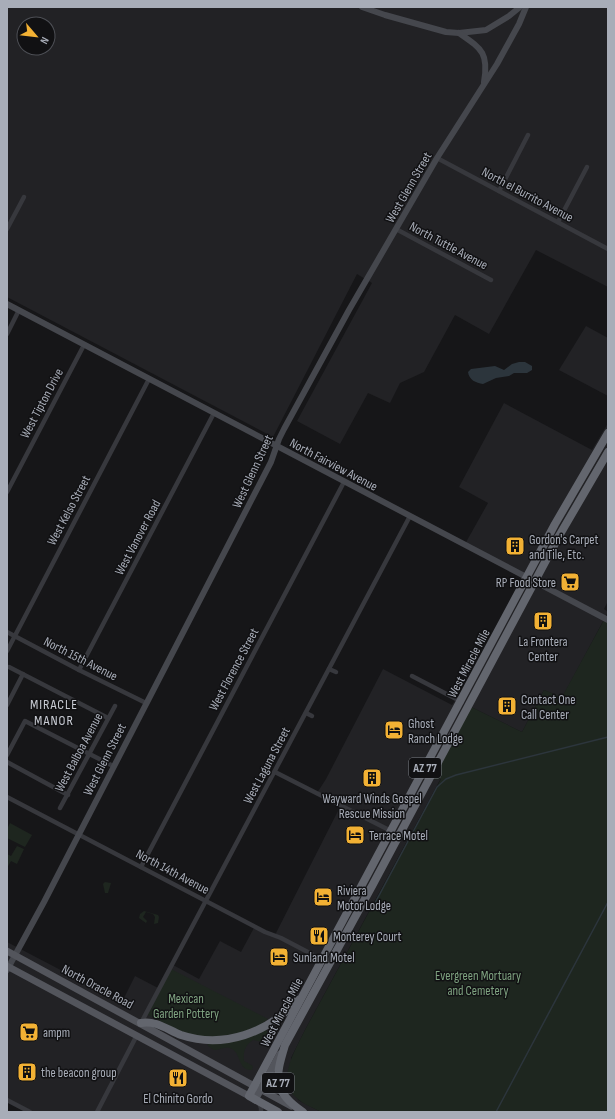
<svg xmlns="http://www.w3.org/2000/svg" width="615" height="1119" font-family="'Sofia Sans Condensed',sans-serif">
<rect width="100%" height="100%" fill="#161618"/>
<g fill="#222225" fill-rule="evenodd">
<path d="M7,7h601v280l-72,-37 -47,84 -34,-19 -31,57 -24,11 -10,20 -22,-10 -28,51 -43,-23 75,-138 -15,-9 -84,163 -266,-140zM24,24h24v24h-24z"/>
<path d="M586,326l22,12v58l-49,-26z"/>
<path d="M504,403l88,47 16,-27v178l-4,8 4,3 -46,86 -18,-8 -22,42 -53,-26 -40,74 12,-2 -136,252 -14,28 7,42 23,12h-291l-23,-12v-158l115,60 13,-26 25,13 13,-24 26,14 21,-38 21,11 14,-26 20,9 66,-130 -24,-12 9,-14 57,-110 69,36 4,-6 5,2 66,-124 -62,-33 23,-41 -29,-16z"/>
</g>
<g fill="#1e261f">
<path d="M605,618l3,2v492h-287c-7,-4 -16,-7 -22,-12 -25,-18 -4,-49 6,-70l136,-251 -12,1 40,-74 53,26 22,-42 18,7z"/>
<path d="M10,823l22,12 -7,12 -18,-9v-9z"/>
<path d="M17,846l7,3 -7,15 -6,-3 -4,7v-14l4,2z"/>
<path d="M105,882l6,1 -3,10h-3l-2,-9z"/>
<path d="M144,911l14,4 1,2 -1,6 -4,1 1,-7 -2,-3 -7,-2 -3,5 4,4 -1,2 -7,-5 1,-4z"/>
<path d="M171,969l97,50 -8,6 -19,8 -33,5 -26,-6 -36,-18z"/>
<path d="M266,1029l3,7 -3,5 -3,1 -10,-2c-8,5 -10,12 -9,21l9,5 -1,4c-15,1 -10,-18 -22,-22 -5,-2 -10,2 -16,2l-6,-4 -1,-4z"/>
</g>
<path fill="#2c353c" d="M519,362h6l7,4v4l-5,3h-13l-5,3 -13,2 -13,6c-7,-1 -14,-4 -15,-12l3,-3 24,-3 9,4 8,-6z"/>
<g fill="none" stroke-linecap="round" stroke-linejoin="round">
<g stroke="#2c353c" stroke-width="1.5">
<path d="M369,908l6,-5 62,-116 9,-8 10,-4 152,-38"/>
<path d="M496,1112l112,-210"/>
</g>
<g stroke="#37383d" stroke-width="4.5">
<path d="M437,158l171,91"/>
<path d="M499,191l29,-56"/>
<path d="M558,222l29,-55"/>
<path d="M7,229l17,-32"/>
<path d="M396,229l95,51"/>
<path d="M7,334l12,-24"/>
<path d="M7,492l77,-147"/>
<path d="M7,632l72,38 67,33"/>
<path d="M7,651l142,-272"/>
<path d="M9,667l99,51"/>
<path d="M329,669l7,3"/>
<path d="M79,670l135,-257"/>
<path d="M412,676l50,26"/>
<path d="M7,705l16,-31"/>
<path d="M306,713l6,3"/>
<path d="M7,755l18,-34 88,45"/>
<path d="M7,762l61,33"/>
<path d="M275,772l118,60"/>
<path d="M7,797l258,135 16,6 42,22"/>
<path d="M60,808l55,-102"/>
<path d="M141,867l203,-385"/>
<path d="M141,1023l269,-507"/>
<path d="M7,1100l23,12"/>
<path d="M259,1103l2,5v4"/>
<path d="M97,1112l40,-77"/>
</g>
<g stroke="#45474d" stroke-width="6">
<path d="M362,7l23,8 61,17 13,1 27,-3 23,-14 11,-9"/>
<path d="M459,33c23,16 30,20 25,49"/>
<path d="M7,304l601,316"/>
<path d="M7,970l37,-68 227,-440 8,-23 5,-10 65,-119 88,-152 60,-94 22,-40 7,-17"/>
</g>
<g stroke="#53555c" stroke-width="7">
<path d="M7,951l284,155"/>
<path d="M7,966l242,130"/>
<path d="M255,1100l25,-46"/>
</g>
<g stroke="#63666e" stroke-width="8">
<path d="M141,1023c15,-3 27,7 40,12 42,14 88,-2 116,-35"/>
<path d="M278,1112l-29,-16 306,-572 53,-91"/>
<path d="M303,1112c-31,-21 -28,-34 -18,-67l87,-159 187,-350 49,-84"/>
</g>
</g>
<defs>
<symbol id="building-square" viewBox="-11 -11 22 22"><rect x="-9" y="-9" width="18" height="18" rx="4" fill="#f2b134" stroke="#111113"/><path d="M-4-6H4V6H1V3H-1V6H-4ZM-2.5-4.3h1.7v1.8h-1.7ZM.8-4.3h1.7v1.8H.8ZM-2.5-1h1.7V.8h-1.7ZM.8-1h1.7V.8H.8Z" fill="#111"/></symbol>
<symbol id="supermarket-square" viewBox="-11 -11 22 22"><rect x="-9" y="-9" width="18" height="18" rx="4" fill="#f2b134" stroke="#111113"/><path d="M-6-5.5h2.5l.6 2H6L4.5 2H-2.5L-4.4-4H-6ZM-1.5 3.2a1.3 1.3 0 1 0 .1 0ZM3 3.2a1.3 1.3 0 1 0 .1 0Z" fill="#111"/></symbol>
<symbol id="hotel-square" viewBox="-11 -11 22 22"><rect x="-9" y="-9" width="18" height="18" rx="4" fill="#f2b134" stroke="#111113"/><path d="M-6-4.5h1.5V1H6V5H4.5V3h-9V5H-6ZM-4 0a1.8 1.8 0 1 1 3.6 0ZM.5 0V-2.5h3Q6-2.5 6 0Z" fill="#111"/></symbol>
<symbol id="restaurant-square" viewBox="-11 -11 22 22"><rect x="-9" y="-9" width="18" height="18" rx="4" fill="#f2b134" stroke="#111113"/><path d="M-5-6h1v4h1v-4h1v4h1v-4h1v5L-1.5 .5V6h-2V.5L-5-1ZM5-6V6H3V1.5H1.5Q1.5-4 5-6Z" fill="#111"/></symbol>
</defs>
<g fill-rule="evenodd">
<use href="#building-square" x="504" y="535" width="22" height="22"/>
<use href="#supermarket-square" x="559" y="571" width="22" height="22"/>
<use href="#building-square" x="532" y="610" width="22" height="22"/>
<use href="#building-square" x="496" y="695" width="22" height="22"/>
<use href="#hotel-square" x="383" y="719" width="22" height="22"/>
<use href="#building-square" x="361" y="767" width="22" height="22"/>
<use href="#hotel-square" x="344" y="824" width="22" height="22"/>
<use href="#hotel-square" x="312" y="886" width="22" height="22"/>
<use href="#restaurant-square" x="308" y="925" width="22" height="22"/>
<use href="#hotel-square" x="268" y="946" width="22" height="22"/>
<use href="#supermarket-square" x="18" y="1021" width="22" height="22"/>
<use href="#building-square" x="16" y="1061" width="22" height="22"/>
<use href="#restaurant-square" x="167" y="1067" width="22" height="22"/>
</g>
<g text-anchor="middle" stroke-width="3" stroke-linejoin="round" paint-order="stroke">
<g fill="#111113" stroke="#7b7e86" stroke-width="1">
<rect x="409" y="758" width="32" height="20" rx="3"/>
<rect x="262" y="1073" width="32" height="20" rx="3"/>
</g>
<g font-size="12" font-weight="bold" fill="#a8adb8">
<text x="425" y="772">AZ 77</text>
<text x="278" y="1087">AZ 77</text>
</g>
<g font-size="13" fill="#a8adb8" stroke="#111113">
<text transform="translate(408 187) rotate(-60)" y="5">West Glenn Street</text>
<text transform="translate(528 194) rotate(28)" y="5">North el Burrito Avenue</text>
<text transform="translate(449 245) rotate(28)" y="5">North Tuttle Avenue</text>
<text transform="translate(41 403) rotate(-62)" y="5">West Tipton Drive</text>
<text transform="translate(334 464) rotate(28)" y="5">North Fairview Avenue</text>
<text transform="translate(252 471) rotate(-65)" y="5">West Glenn Street</text>
<text transform="translate(68 510) rotate(-62)" y="5">West Kelso Street</text>
<text transform="translate(137 537) rotate(-62)" y="5">West Vanover Road</text>
<text transform="translate(81 658) rotate(27)" y="5">North 15th Avenue</text>
<text transform="translate(468 663) rotate(-62)" y="5">West Miracle Mile</text>
<text transform="translate(233 669) rotate(-62)" y="5">West Florence Street</text>
<text transform="translate(78 752) rotate(-62)" y="5">West Balboa Avenue</text>
<text transform="translate(104 759) rotate(-63)" y="5">West Glenn Street</text>
<text transform="translate(266 765) rotate(-62)" y="5">West Laguna Street</text>
<text transform="translate(173 871) rotate(28)" y="5">North 14th Avenue</text>
<text transform="translate(98 986) rotate(28)" y="5">North Oracle Road</text>
<text transform="translate(281 1012) rotate(-62)" y="5">West Miracle Mile</text>
</g>
<g font-size="13" fill="#a8adb8" stroke="#111113" text-anchor="start">
<text x="529" y="544">Gordon's Carpet<tspan x="529" dy="15">and Tile, Etc.</tspan></text>
<text x="556" y="587" text-anchor="end">RP Food Store</text>
<text x="543" y="646" text-anchor="middle">La Frontera<tspan x="543" dy="15">Center</tspan></text>
<text x="521" y="704">Contact One<tspan x="521" dy="15">Call Center</tspan></text>
<text x="408" y="728">Ghost<tspan x="408" dy="15">Ranch Lodge</tspan></text>
<text x="372" y="803" text-anchor="middle">Wayward Winds Gospel<tspan x="372" dy="15">Rescue Mission</tspan></text>
<text x="369" y="840">Terrace Motel</text>
<text x="337" y="895">Riviera<tspan x="337" dy="15">Motor Lodge</tspan></text>
<text x="333" y="941">Monterey Court</text>
<text x="293" y="962">Sunland Motel</text>
<text x="43" y="1037">ampm</text>
<text x="41" y="1077">the beacon group</text>
<text x="178" y="1103" text-anchor="middle">El Chinito Gordo</text>
</g>
<g font-size="13" fill="#7fa381" stroke="#111113">
<text x="478" y="980">Evergreen Mortuary<tspan x="478" dy="15">and Cemetery</tspan></text>
<text x="186" y="1003">Mexican<tspan x="186" dy="15">Garden Pottery</tspan></text>
</g>
<g font-size="14" letter-spacing="1" fill="#c9ccd4" stroke="#111113">
<text x="54" y="709">MIRACLE<tspan x="54" dy="16">MANOR</tspan></text>
</g>
</g>
<rect width="615" height="1119" fill="none" stroke="#a8adb8" stroke-width="16"/>
<g transform="translate(36 36) rotate(118)"><circle r="19" fill="#111113" stroke="#4d4f55"/>
<path d="M0-3L7 15L0 10L-7 15Z" fill="#f2b134"/>
<text y="-6" font-size="11" font-weight="bold" text-anchor="middle" fill="#a8adb8">N</text>
</g>
</svg>
